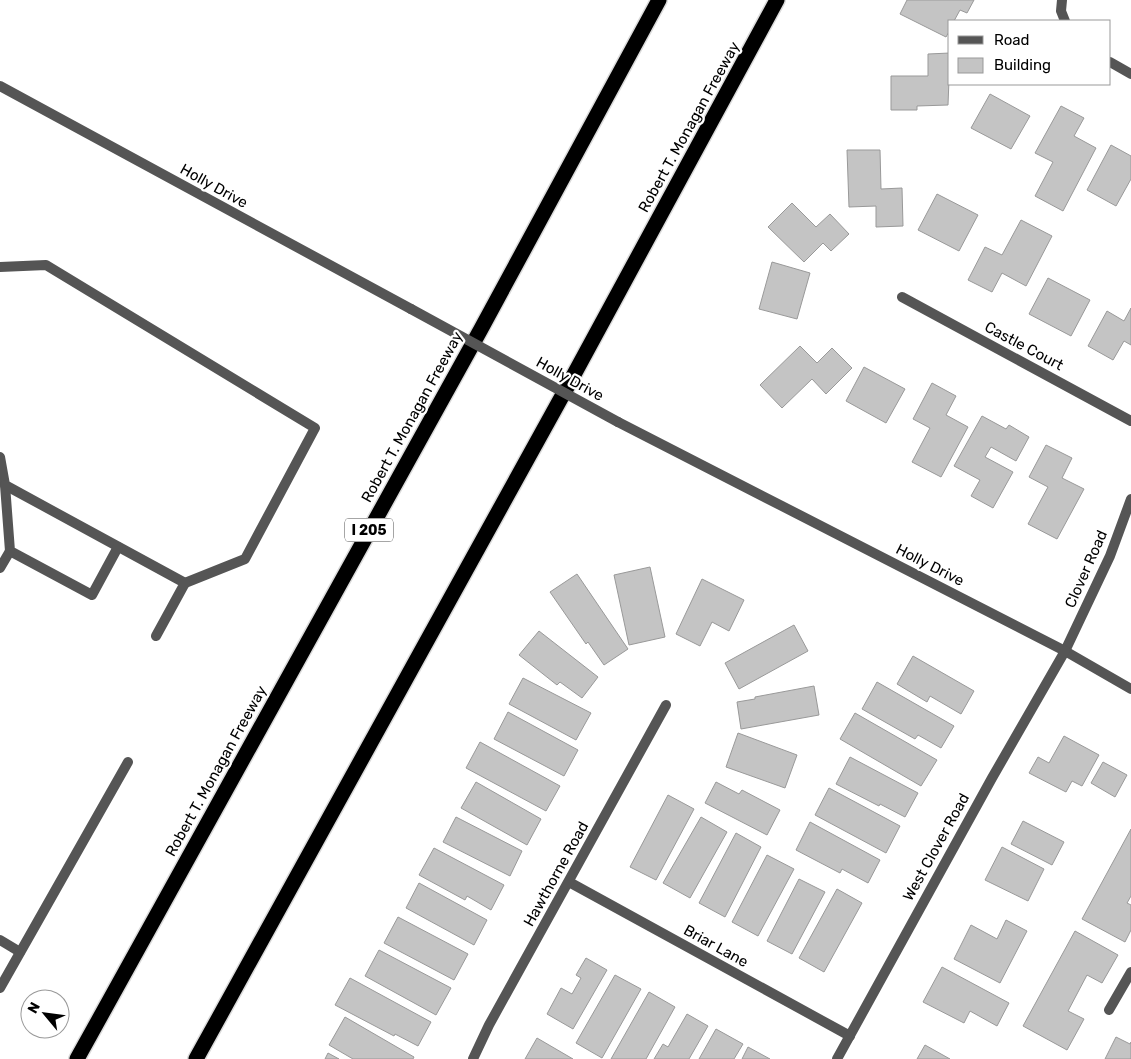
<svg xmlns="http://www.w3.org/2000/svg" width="1131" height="1059" font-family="Rubik,sans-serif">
<rect width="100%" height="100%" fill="#fff"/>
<g fill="#c4c4c4" stroke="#999">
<path d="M907,0h67l-7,13 -7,-3 -6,11h-4v9l-4,7 -46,-23z"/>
<path d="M950,53l-2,52 -31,1v4h-26v-34h37v-22z"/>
<path d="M990,94l40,22 -19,33 -40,-21z"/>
<path d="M1061,106l23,12 -10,18 22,12 -33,63 -28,-15 18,-34 -18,-9z"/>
<path d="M1111,145l20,11v23l-15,27 -29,-16z"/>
<path d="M847,150h33l1,39 21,-1 1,38 -27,1v-21l-27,1z"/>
<path d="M937,194l41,21 -19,36 -41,-21z"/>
<path d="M792,203l24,24 14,-13 19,20 -18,17 -8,-8 -19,19 -36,-35z"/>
<path d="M1021,220l31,16 -26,50 -24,-13 -10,19 -24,-12 17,-33 17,8z"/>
<path d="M772,262l38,11 -13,46 -38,-10z"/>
<path d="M1048,278l42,22 -19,36 -42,-22z"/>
<path d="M1131,308v37l-7,-4 -11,19 -25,-14 19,-35 17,10z"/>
<path d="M800,346l17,17 15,-15 20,20 -26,26 -14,-15 -30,29 -22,-23z"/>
<path d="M864,367l41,22 -19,34 -40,-22z"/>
<path d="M932,383l24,13 -10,19 22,12 -27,50 -29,-15 18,-34 -17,-9z"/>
<path d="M982,416l24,13 3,-4 20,12 -13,24 -25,-14 -6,10 28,15 -20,36 -22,-12 9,-16 -26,-14z"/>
<path d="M1046,445l26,13 -10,20 22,11 -27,50 -29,-15 20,-37 -19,-10z"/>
<path d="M650,567l15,70 -36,8 -15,-70z"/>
<path d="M577,574l51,75 -24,16 -16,-23 -2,2 -36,-52z"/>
<path d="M702,579l42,21 -15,31 -17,-9 -12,24 -24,-12z"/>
<path d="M794,625l14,26 -69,38 -14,-26z"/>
<path d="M539,631l59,46 -16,21 -22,-16 -3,3 -38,-30z"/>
<path d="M913,656l61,35 -13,23 -31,-18 -3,6 -30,-18z"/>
<path d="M523,678l68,35 -15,27 -67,-36z"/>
<path d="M877,682l77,44 -13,22 -23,-13 -3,4 -53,-30z"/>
<path d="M814,686l5,29 -78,14 -4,-27 18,-3v-2z"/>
<path d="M508,712l70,38 -14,26 -70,-37z"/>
<path d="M855,713l82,47 -16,26 -81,-47z"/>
<path d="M738,733l59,22 -12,33 -59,-21z"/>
<path d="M1064,736l35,19 -17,31 -10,-5 -6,11 -37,-19 9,-16 11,6z"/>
<path d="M480,742l80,44 -14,25 -80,-43z"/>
<path d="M850,757l68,36 -13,24 -25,-13 -1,2 -43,-22z"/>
<path d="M1103,762l24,13 -12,22 -24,-14z"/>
<path d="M476,782l65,37 -14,26 -66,-37z"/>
<path d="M716,782l23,12 3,-4 38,20 -13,25 -62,-32z"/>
<path d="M829,788l71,38 -14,27 -71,-38z"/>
<path d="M668,795l26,14 -38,71 -26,-13z"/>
<path d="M456,817l66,34 -12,25 -67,-34z"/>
<path d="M701,817l26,15 -37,66 -27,-15z"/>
<path d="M1023,821l41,21 -12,23 -41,-21z"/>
<path d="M810,822l70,38 -12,23 -26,-14 -2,4 -44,-23z"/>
<path d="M1131,829v67l-4,7 4,2v25l-6,12 -43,-23z"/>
<path d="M736,833l25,14 -36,70 -26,-14z"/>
<path d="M1002,847l42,22 -16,32 -43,-21z"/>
<path d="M434,848l70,37 -13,25 -24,-14 -2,4 -46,-25z"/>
<path d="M767,855l27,14 -36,67 -26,-14z"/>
<path d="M799,879l26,13 -33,62 -25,-13z"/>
<path d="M419,883l68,37 -13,25 -68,-37z"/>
<path d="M837,889l25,14 -38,69 -25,-14z"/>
<path d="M398,917l70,37 -14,26 -70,-37z"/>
<path d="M1006,920l21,11 -27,52 -46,-24 17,-34 26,14z"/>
<path d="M1075,931l43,24 -16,28 -15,-8 -19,36 16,8 -17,31 -44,-24z"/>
<path d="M379,950l72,38 -15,27 -71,-39z"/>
<path d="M586,958l21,12 -34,59 -26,-15 14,-26 11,6 9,-16 -5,-3z"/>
<path d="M942,967l67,36 -12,23 -27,-15 -6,12 -41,-21z"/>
<path d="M615,975l26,14 -39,69 -26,-15z"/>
<path d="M350,978l81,44 -13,24 -23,-12 -1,2 -59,-31z"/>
<path d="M649,992l26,15 -29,52h-35z"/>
<path d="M687,1014l21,12 -19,33h-35l9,-15 5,3z"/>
<path d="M345,1017l69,40 -1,2h-60l-24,-14z"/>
<path d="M716,1029l27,15 -9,15h-35z"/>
<path d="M1116,1037l14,7 1,-2v17h-26z"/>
<path d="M537,1038l36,21h-48z"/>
<path d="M925,1045l25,14h-33z"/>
<path d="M748,1047l22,12h-28z"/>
<path d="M328,1053l11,6h-14z"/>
</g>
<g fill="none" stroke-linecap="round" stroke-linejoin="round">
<defs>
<g id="motorway">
<path d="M77,1059l404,-730 178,-329"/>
<path d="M196,1059l375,-679 206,-380"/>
</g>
</defs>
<use href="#motorway" stroke="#dbdbdb" stroke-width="18"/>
<g stroke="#555" stroke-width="10">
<path d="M0,267l46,-2 269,163 -70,131 -60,24"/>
<path d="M0,457l5,28 180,98 -29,53"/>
<path d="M5,485l5,66 82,44 26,-48"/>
<path d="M0,568l10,-17"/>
<path d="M0,940l20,12"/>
<path d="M0,988l128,-226"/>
</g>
<g stroke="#555" stroke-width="10">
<path d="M1062,0l-1,11 4,10"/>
<path d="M1110,62l21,12"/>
<path d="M902,297l229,124"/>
<path d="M1065,651l45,-95 21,-57"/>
<path d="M569,882l281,154"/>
<path d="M1109,1010l22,-38"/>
<path d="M473,1059l16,-34 177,-320"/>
</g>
<g stroke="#555" stroke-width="10">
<path d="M0,86l411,223"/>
<path d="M618,422l447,229 66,38"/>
<path d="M837,1059l155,-281 73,-127"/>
</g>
<use href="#motorway" stroke="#000" stroke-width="15"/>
<path stroke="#555" stroke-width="10" d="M411,309l207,113"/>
</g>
<g text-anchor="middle" stroke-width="4.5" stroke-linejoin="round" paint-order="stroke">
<rect fill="#fff" stroke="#4c4c4c" stroke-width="1" x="345" y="518.5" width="48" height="23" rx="4"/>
<g font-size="14" font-weight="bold" fill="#000">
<text x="369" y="535">I 205</text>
</g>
<g font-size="15" fill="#000" stroke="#fff">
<text transform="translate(689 127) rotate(-61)" y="5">Robert T. Monagan Freeway</text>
<text transform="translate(214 186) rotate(29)" y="5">Holly Drive</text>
<text transform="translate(1024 346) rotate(28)" y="5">Castle Court</text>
<text transform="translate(570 379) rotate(29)" y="5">Holly Drive</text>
<text transform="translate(412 417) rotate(-61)" y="5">Robert T. Monagan Freeway</text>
<text transform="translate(930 565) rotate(27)" y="5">Holly Drive</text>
<text transform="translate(1086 569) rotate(-66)" y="5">Clover Road</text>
<text transform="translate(216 771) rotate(-61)" y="5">Robert T. Monagan Freeway</text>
<text transform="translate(936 847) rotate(-61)" y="5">West Clover Road</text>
<text transform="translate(556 874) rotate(-61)" y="5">Hawthorne Road</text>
<text transform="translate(716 946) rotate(29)" y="5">Briar Lane</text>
</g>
</g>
<rect x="948" y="20" width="162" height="65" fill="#ffffff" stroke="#999999"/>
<rect x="958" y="36" width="25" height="8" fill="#555555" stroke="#999999"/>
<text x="994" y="45" font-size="15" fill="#000000">Road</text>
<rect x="958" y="58" width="25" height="15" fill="#c4c4c4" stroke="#999999"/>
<text x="994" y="70" font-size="15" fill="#000000">Building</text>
<g transform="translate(45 1014) rotate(299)"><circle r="24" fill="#ffffff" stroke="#999999"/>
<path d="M0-4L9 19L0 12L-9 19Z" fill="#000000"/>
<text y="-8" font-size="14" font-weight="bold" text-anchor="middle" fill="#000000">N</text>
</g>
</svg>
